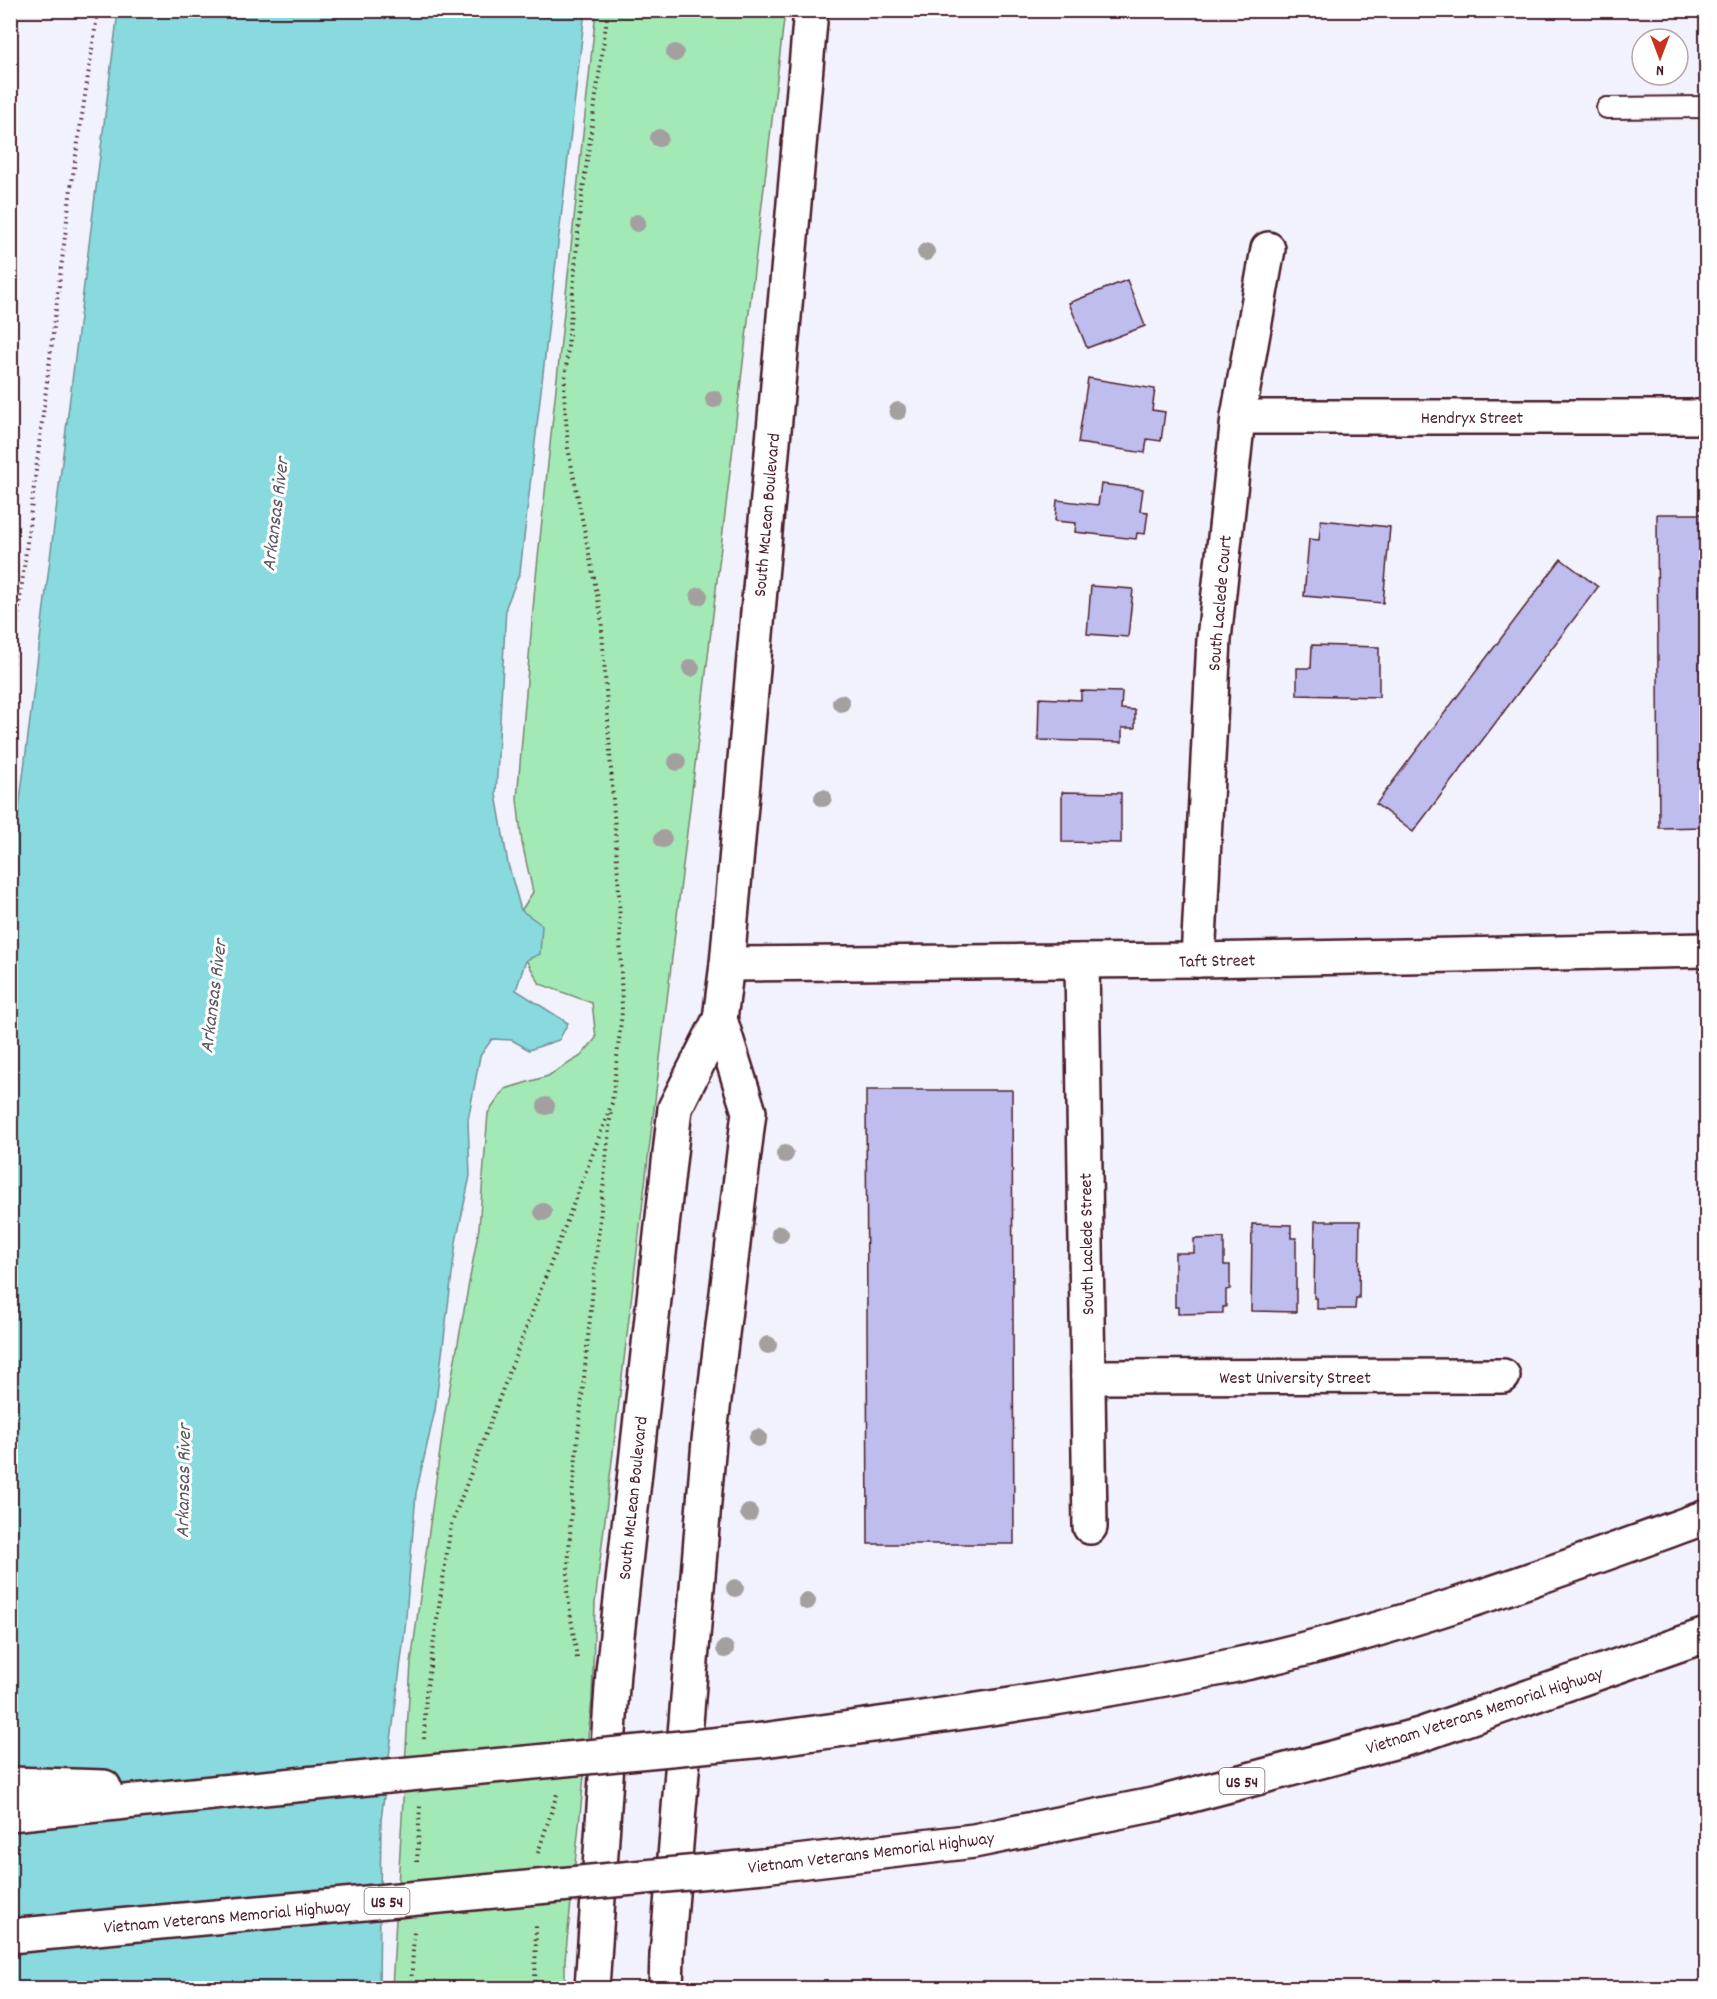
<svg xmlns="http://www.w3.org/2000/svg" width="1717" height="1999" font-family="Dekko,sans-serif">
<rect width="100%" height="100%" fill="#f2f2fc"/>
<filter id="ink" filterUnits="userSpaceOnUse"><feTurbulence type="fractalNoise" baseFrequency=".0167" numOctaves="2"/><feDisplacementMap in="SourceGraphic" scale="12" xChannelSelector="R" yChannelSelector="G"/><feConvolveMatrix kernelMatrix="1 2 1 2 8 2 1 2 1" color-interpolation-filters="sRGB"/></filter>
<g filter="url(#ink)">
<path fill="#a3e9b5" stroke="#768470" stroke-width="1.5" d="M596,11h189l-190,1592 -3,96 -27,261v28h-173l19,-325 34,-249 34,-186 9,-115 17,-24 43,-13 33,-20 15,-18 -4,-35 -52,-19 -14,-24 -5,-49 12,-19 -11,-49 -5,-44 18,-213z"/>
<path fill="#88dade" stroke="#6f8f96" stroke-width="1.5" d="M118,11h467l-65,561 -14,35 -10,187 12,70 13,46 21,15 -2,29 -14,6 -10,30 52,33 -9,17 -30,10 -17,-10 -20,-1 -12,17 -12,64 2,56 -14,66 -21,168 -19,83 -11,136 -24,191 -2,168h-368l-1,-1107z"/>
<g fill="#bfbcee" stroke="#4a1f2b" stroke-width="1.5">
<path d="M1127,280l18,46 -58,22 -18,-45z"/>
<path d="M1088,378l67,11 -3,21 13,2 -4,29 -14,-2 -2,14 -67,-10z"/>
<path d="M1101,484l42,5 -3,22 8,1 -3,22 -8,-1 -1,6 -61,-7 1,-9 -21,-2 2,-21 41,5z"/>
<path d="M1657,514h46l2,313 -46,1z"/>
<path d="M1321,520l69,7 -7,76 -79,-7 5,-57 10,1z"/>
<path d="M1561,559l37,28 -185,245 -37,-28z"/>
<path d="M1091,586l42,3 -5,48 -41,-3z"/>
<path d="M1312,645l67,2v50l-82,-2v-27h14z"/>
<path d="M1081,691l41,1 -1,17 14,1v18h-13v14l-84,-2 1,-42 42,2z"/>
<path d="M1062,792l59,1v50l-59,-1z"/>
<path d="M866,1090h146l2,454h-146z"/>
<path d="M1315,1221h45l-1,77h-3l-1,11h-38v-11h-3z"/>
<path d="M1252,1224l39,1v13h5v74l-45,-1z"/>
<path d="M1224,1238v27h6v24l-4,1v17h-3v6l-45,1v-7h-3v-54h19v-14z"/>
</g>
<g fill="none" stroke-linecap="round" stroke-linejoin="round">
<defs>
<path id="service" d="M1607,108l99,-1"/>
<g id="minor">
<path d="M1238,417h468"/>
<path d="M1198,960l16,-321 24,-222 30,-168"/>
<path d="M1082,961l8,566"/>
<path d="M1088,1377l415,-1"/>
</g>
<path id="tertiary" d="M727,964l471,-4 508,-10"/>
<g id="secondary">
<path d="M592,1988l21,-316 62,-564 45,-89 7,-55 84,-954"/>
<path d="M666,1988l1,-33 42,-514 40,-329 -29,-93"/>
</g>
<g id="motorway">
<path d="M764,1740c159,-22 319,-43 477,-76 159,-34 313,-92 465,-147"/>
<path d="M10,1784l94,3"/>
<path d="M10,1814l212,-22"/>
<path d="M763,1866l211,-25 183,-37 263,-69 286,-100"/>
</g>
</defs>
<use href="#service" stroke="#4a1f2b" stroke-width="24"/>
<use href="#minor" stroke="#4a1f2b" stroke-width="38"/>
<use href="#tertiary" stroke="#4a1f2b" stroke-width="38"/>
<use href="#secondary" stroke="#4a1f2b" stroke-width="38"/>
<use href="#motorway" stroke="#4a1f2b" stroke-width="38"/>
<g stroke="#4a1f2b" stroke-width="4" stroke-dasharray="1.5 4.5" stroke-linecap="butt">
<path d="M10,680l61,-492 27,-178"/>
<path d="M577,1658l-10,-67 5,-95 39,-386"/>
<path d="M424,1739l2,-45 25,-169 161,-422 10,-91 -3,-120 -18,-278 -33,-166 -4,-57 16,-180 28,-201"/>
<path d="M538,1853l19,-59"/>
<path d="M417,1862l3,-56"/>
<path d="M411,1988l3,-56"/>
<path d="M535,1988l1,-65"/>
</g>
<use href="#service" stroke="#fff" stroke-width="20"/>
<use href="#minor" stroke="#fff" stroke-width="33"/>
<use href="#tertiary" stroke="#fff" stroke-width="33"/>
<use href="#secondary" stroke="#fff" stroke-width="33"/>
<use href="#motorway" stroke="#fff" stroke-width="33"/>
<defs>
<g id="motorway-bridge">
<path d="M222,1792l542,-52"/>
<path d="M10,1936l753,-70"/>
</g>
</defs>
<use href="#motorway-bridge" stroke="#4a1f2b" stroke-width="38" stroke-linecap="butt"/>
<use href="#motorway-bridge" stroke="#fff" stroke-width="33"/>
</g>
<g fill="#a4a0a0">
<circle cx="675" cy="53" r="9"/>
<circle cx="659" cy="138" r="9"/>
<circle cx="637" cy="223" r="9"/>
<circle cx="926" cy="252" r="9"/>
<circle cx="714" cy="399" r="9"/>
<circle cx="898" cy="411" r="9"/>
<circle cx="699" cy="596" r="9"/>
<circle cx="691" cy="668" r="9"/>
<circle cx="841" cy="703" r="9"/>
<circle cx="677" cy="762" r="9"/>
<circle cx="823" cy="798" r="9"/>
<circle cx="663" cy="839" r="9"/>
<circle cx="546" cy="1106" r="9"/>
<circle cx="785" cy="1154" r="9"/>
<circle cx="543" cy="1212" r="9"/>
<circle cx="780" cy="1234" r="9"/>
<circle cx="768" cy="1345" r="9"/>
<circle cx="758" cy="1438" r="9"/>
<circle cx="749" cy="1513" r="9"/>
<circle cx="735" cy="1588" r="9"/>
<circle cx="807" cy="1601" r="9"/>
<circle cx="725" cy="1649" r="9"/>
</g>
</g>
<g text-anchor="middle" stroke-width="6" stroke-linejoin="round" paint-order="stroke">
<g fill="#fff" stroke="#80626b" stroke-width="1.5">
<rect x="1219.5" y="1768" width="45" height="26" rx="4.5"/>
<rect x="364.5" y="1888" width="45" height="26" rx="4.5"/>
</g>
<g font-size="16" font-weight="bold" fill="#4a1f2b">
<text x="1242" y="1787">US 54</text>
<text x="387" y="1907">US 54</text>
</g>
<g font-size="18" fill="#4a1f2b" stroke="#fff">
<text x="1472" y="423">Hendryx Street</text>
<text transform="translate(766 515) rotate(-85)" y="6">South McLean Boulevard</text>
<text transform="translate(1219 603) rotate(-85)" y="6">South Laclede Court</text>
<text transform="translate(1217 960) rotate(-1)" y="6">Taft Street</text>
<text transform="translate(1086 1244) rotate(-91)" y="6">South Laclede Street</text>
<text x="1295" y="1383">West University Street</text>
<text transform="translate(632 1498) rotate(-84)" y="6">South McLean Boulevard</text>
<text transform="translate(1484 1710) rotate(-18)" y="6">Vietnam Veterans Memorial Highway</text>
<text transform="translate(871 1852) rotate(-7)" y="6">Vietnam Veterans Memorial Highway</text>
<text transform="translate(227 1916) rotate(-5)" y="6">Vietnam Veterans Memorial Highway</text>
</g>
<g font-size="20" font-style="italic" fill="#5d5761" stroke="#fff">
<text transform="translate(274 514) rotate(-83)" y="7">Arkansas River</text>
<text transform="translate(212 996) rotate(-83)" y="7">Arkansas River</text>
<text transform="translate(182 1481) rotate(-89)" y="7">Arkansas River</text>
</g>
</g>
<rect width="1717" height="1999" fill="none" stroke="#fff" stroke-width="36"/>
<rect x="18" y="18" width="1681" height="1963" fill="none" stroke="#4a1f2b" stroke-width="2" filter="url(#ink)"/>
<g transform="translate(1660 57) rotate(180)"><circle r="28" fill="#ffffff" stroke="#b7a5aa" stroke-width="1.5"/>
<path d="M0-4.5L10 22L0 15L-10 22Z" fill="#c8321e"/>
<text y="-9" font-size="16" font-weight="bold" text-anchor="middle" fill="#4a1f2b">N</text>
</g>
</svg>
